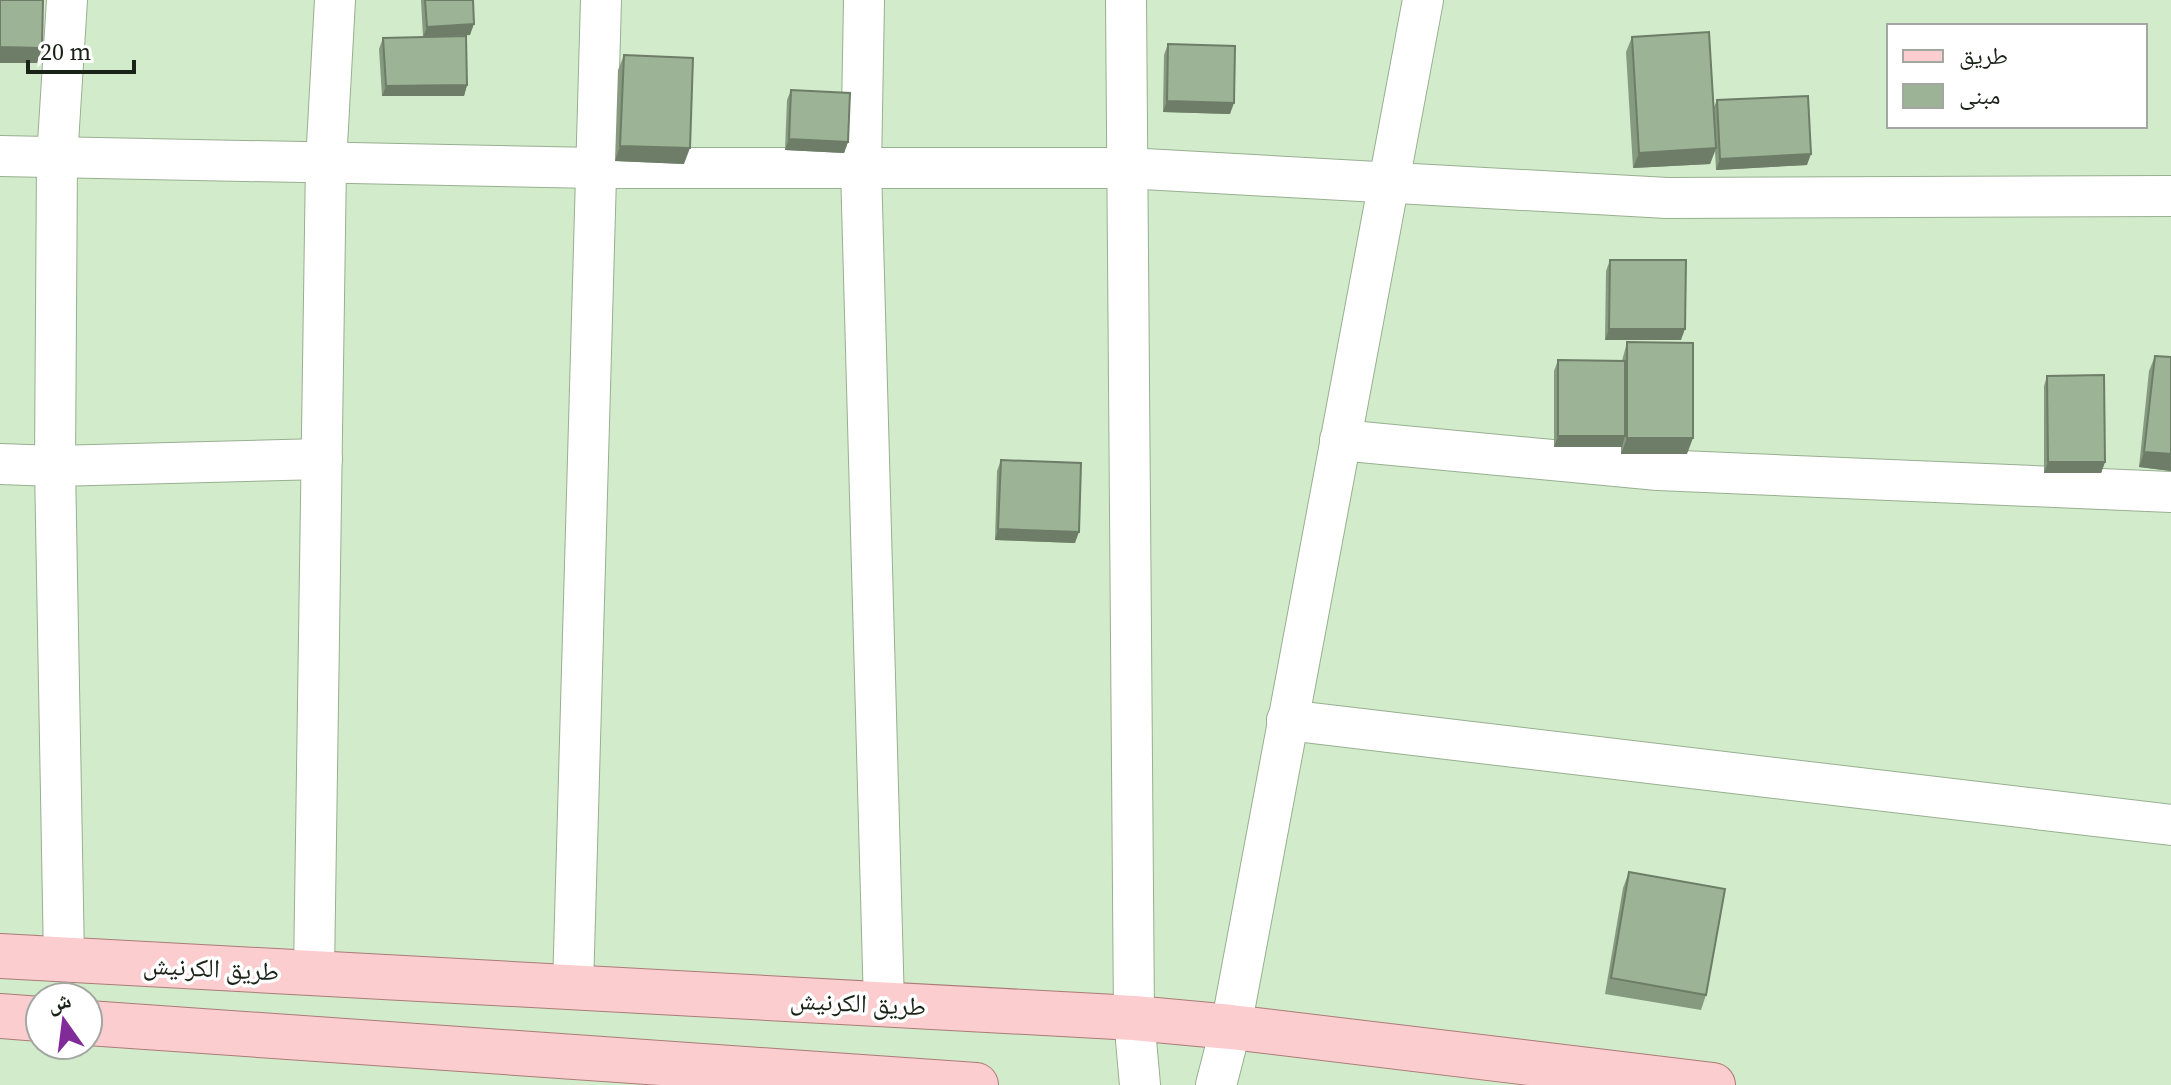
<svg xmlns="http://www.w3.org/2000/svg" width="2171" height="1085" font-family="'Source Serif 4','Noto Naskh Arabic',serif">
<rect width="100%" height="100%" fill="#d2ebcb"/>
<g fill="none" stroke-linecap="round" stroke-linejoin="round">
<defs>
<g id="street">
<path d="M864,0l-3,168 23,837"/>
<path d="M1126,0l8,1018 6,67"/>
<path d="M0,156l596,12h530l541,30 504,-2"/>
<path d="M1340,440l318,30 513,22"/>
<path d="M0,464l55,2 267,-7"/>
<path d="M1287,720l884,105"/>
<path d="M64,959l-9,-493 2,-307 10,-159"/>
<path d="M314,973l12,-810 9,-163"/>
<path d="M573,988l28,-988"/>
<path d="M1216,1085l15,-58 192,-1027"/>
</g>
<g id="primary">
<path d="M0,956l1134,62 97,9 482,58"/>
<path d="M0,1016l40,3"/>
<path d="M88,1023l888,62"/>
</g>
</defs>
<use href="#street" stroke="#98af90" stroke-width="42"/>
<use href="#primary" stroke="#ab7b78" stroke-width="46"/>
<use href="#street" stroke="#fff" stroke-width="40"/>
<use href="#primary" stroke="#fbcdce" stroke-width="44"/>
</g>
<g fill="#869a80">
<path d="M421,0h52l-3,35 -32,2 29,48 -3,11h-82l-3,-47 4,-11 40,-1z"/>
<path d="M1632,37l81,72 4,-9 90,65 -91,5 -1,-19 -5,13 -77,4 -7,-116z"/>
<path d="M1168,44l62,70 -67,-2 1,-57z"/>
<path d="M624,55l60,109 -69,-3 3,-91z"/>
<path d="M791,90l57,52 -4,11 -59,-3 2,-50z"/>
<path d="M1610,260l71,80h-76l1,-69z"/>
<path d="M1627,342l60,112h-66v-7h-67v-76l4,-11 64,1z"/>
<path d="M2155,356l16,115 -32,-4 10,-96z"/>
<path d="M2047,376l58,86 -4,11h-57v-87z"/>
<path d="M1001,460l74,83 -80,-3 2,-69z"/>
<path d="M1629,872l77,123 -5,15 -96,-16 18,-106z"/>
</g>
<g fill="#6d7d68">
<path d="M474,24l-4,11 -47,2 4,-10z"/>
<path d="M0,47l42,1 -5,15h-37z"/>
<path d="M467,85l-3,11h-82l4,-10z"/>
<path d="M1167,101l67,2 -4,11 -67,-2z"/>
<path d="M789,139l59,3 -4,11 -59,-3z"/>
<path d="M620,146l70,2 -6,16 -69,-3z"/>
<path d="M1716,148l-6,16 -77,4 6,-15z"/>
<path d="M1811,154l-4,11 -91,5 4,-11z"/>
<path d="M1609,329h76l-4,11h-76z"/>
<path d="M1558,436h67l-3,11h-68z"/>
<path d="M1627,438h66l-6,16h-66z"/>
<path d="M2144,452l27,2v17l-32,-4z"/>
<path d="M2048,462h57l-4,11h-57z"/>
<path d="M998,529l81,3 -4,11 -80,-3z"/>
</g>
<g fill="#9cb395" stroke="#6d7d68" stroke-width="2">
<path d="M0,0h43l-1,48 -42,-1z"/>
<path d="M425,0h48l1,24 -47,3z"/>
<path d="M1709,32l7,116 -77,5 -7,-116z"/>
<path d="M466,36l1,49 -81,1 -3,-48z"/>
<path d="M1168,44l67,2 -1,57 -67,-2z"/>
<path d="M624,55l69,3 -3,90 -70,-2z"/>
<path d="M791,90l59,3 -2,49 -59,-3z"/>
<path d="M1808,96l3,58 -91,5 -3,-59z"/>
<path d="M1610,260h76l-1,69h-76z"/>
<path d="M1627,342l66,1v95h-66z"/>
<path d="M2155,356l16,1v97l-27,-2z"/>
<path d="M1558,360l67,1v75h-67z"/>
<path d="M2104,375l1,87h-57l-1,-86z"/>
<path d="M1001,460l80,3 -2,69 -81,-3z"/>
<path d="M1629,872l96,17 -19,106 -95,-17z"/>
</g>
<g text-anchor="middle" stroke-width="7" stroke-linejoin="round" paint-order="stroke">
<g font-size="26" fill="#1a2317" stroke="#fff">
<text transform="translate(211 968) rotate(3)" y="9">طريق الكرنيش</text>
<text transform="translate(858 1003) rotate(3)" y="9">طريق الكرنيش</text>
</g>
</g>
<rect x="1887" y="24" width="260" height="104" fill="#ffffff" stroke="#a3a7a2" stroke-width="2"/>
<rect x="1903" y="50" width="40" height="12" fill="#fbcdce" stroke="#a3a7a2" stroke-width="2"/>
<text x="1959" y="64" font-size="24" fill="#1a2317">طريق</text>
<rect x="1903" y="84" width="40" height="24" fill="#9cb395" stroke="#a3a7a2" stroke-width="2"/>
<text x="1959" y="104" font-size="24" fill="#1a2317">مبنى</text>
<g transform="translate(64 1021) rotate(346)"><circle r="38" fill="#ffffff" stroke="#a3a7a2" stroke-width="2"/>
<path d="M0-6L14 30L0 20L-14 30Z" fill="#812b99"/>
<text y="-12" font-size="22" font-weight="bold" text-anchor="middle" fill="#1a2317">ش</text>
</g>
<path d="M28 60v12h106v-12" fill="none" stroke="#1a2317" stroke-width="4"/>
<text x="40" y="60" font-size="24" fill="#1a2317" stroke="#ffffff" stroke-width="6" paint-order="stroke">20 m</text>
</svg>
